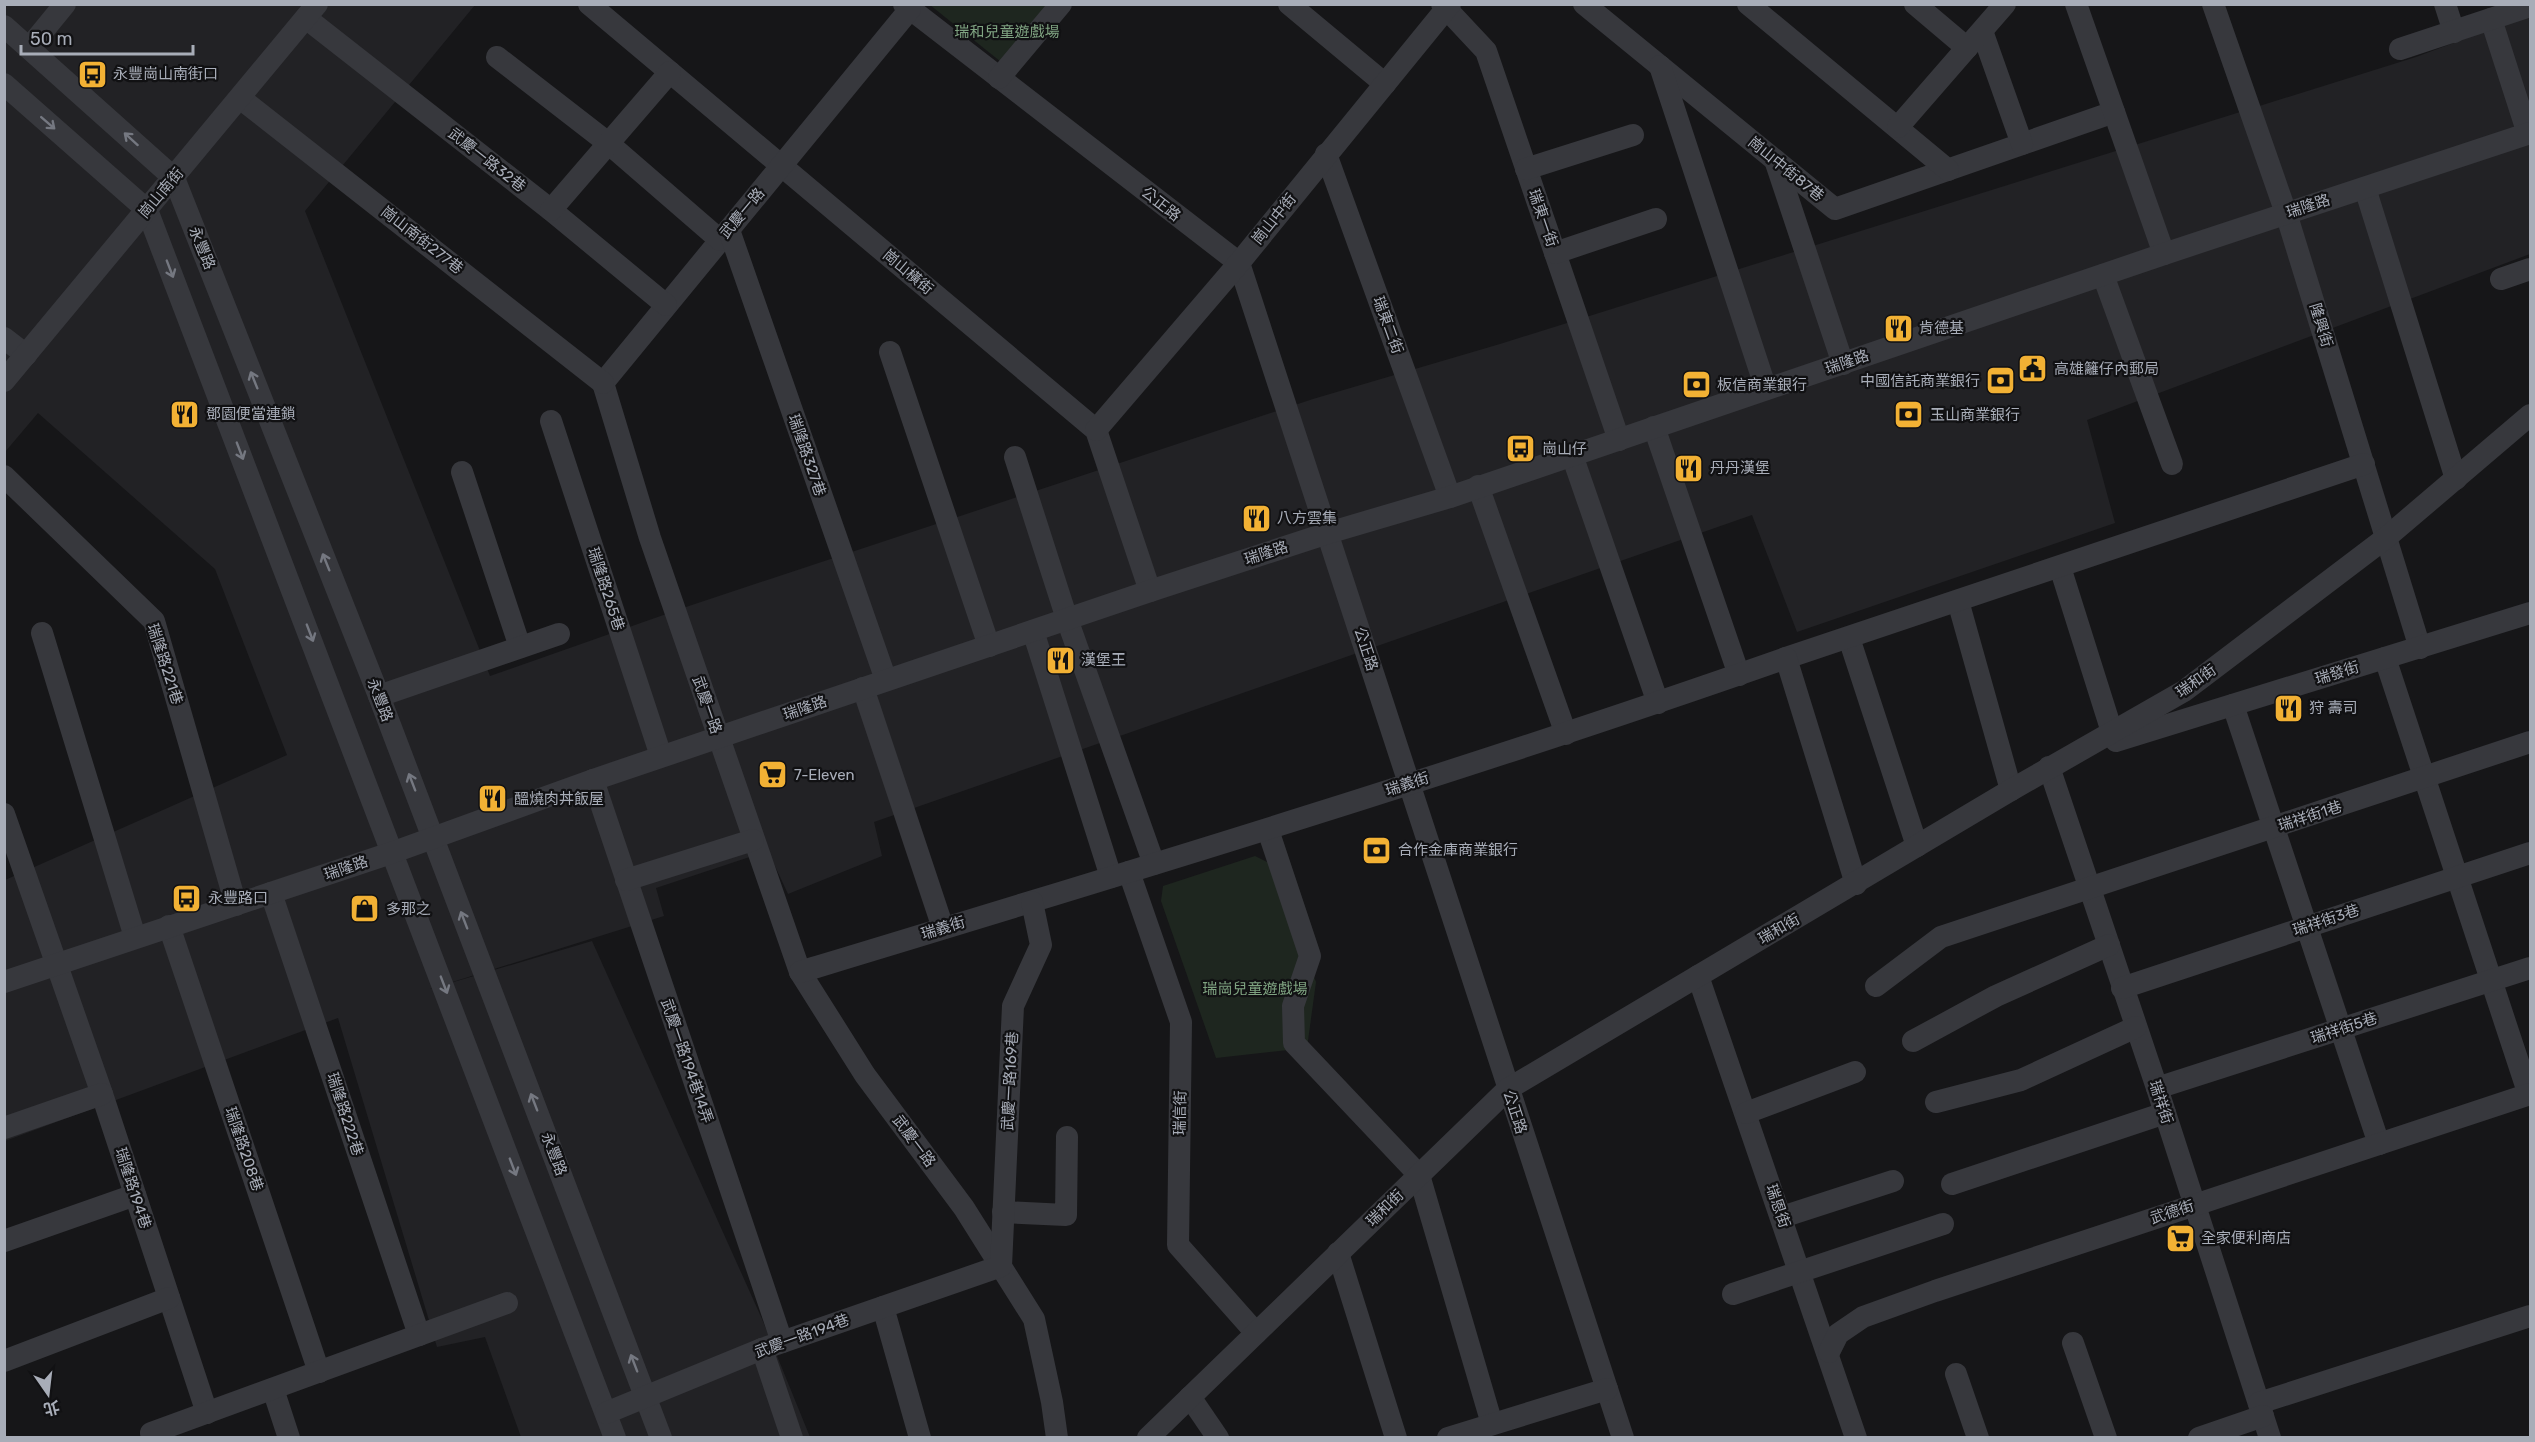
<svg xmlns="http://www.w3.org/2000/svg" width="2535" height="1442" font-family="Rubik,'Noto Sans TC',sans-serif">
<rect width="100%" height="100%" fill="#161618"/>
<path fill="#222225" d="M4,5h471l-170,206 185,465 199,-70 624,-207 187,-55 916,-287 114,-43v240l-443,166 28,103 -318,109 -45,-117 -878,307 8,34 -94,38 -20,-43 -112,37 8,28 -234,73 162,-48 170,378 48,118h-289l-36,-100 -48,10 -99,-329 -333,123v-261l282,-125 -72,-186 -177,-156 -33,39z"/>
<g fill="#1e261f">
<path d="M930,5h135l-54,65z"/>
<path d="M1255,856l14,7 47,119 -9,66 -91,10 -55,-157 2,-15z"/>
</g>
<g fill="none" stroke-linecap="round" stroke-linejoin="round">
<g stroke="#37383d" stroke-width="22">
<path d="M589,4l507,426 54,161"/>
<path d="M904,4l335,259 384,1175"/>
<path d="M1289,4l96,80"/>
<path d="M1442,4l44,47 133,389"/>
<path d="M1584,4l251,205 279,-97"/>
<path d="M1748,4l200,166"/>
<path d="M1915,4l52,44"/>
<path d="M2076,4l88,250"/>
<path d="M2213,4l73,209 134,435"/>
<path d="M2445,4l9,28"/>
<path d="M910,9l-307,374 47,155 150,434 65,103 99,133 70,111 18,83 5,36"/>
<path d="M306,18l245,192 115,95"/>
<path d="M2491,19l37,115"/>
<path d="M4,26l170,152 205,518 282,742"/>
<path d="M1982,31l40,113"/>
<path d="M29,48l36,-44"/>
<path d="M2400,49l130,-43"/>
<path d="M497,57l111,86 112,97"/>
<path d="M1660,66l106,323"/>
<path d="M999,78l62,-74"/>
<path d="M4,84l143,126 468,1228"/>
<path d="M240,98l363,285"/>
<path d="M1898,127l107,-123"/>
<path d="M1326,154l124,343"/>
<path d="M1775,160l68,204"/>
<path d="M1526,169l107,-34"/>
<path d="M2365,188l91,291"/>
<path d="M551,210l119,-138"/>
<path d="M729,230l157,450"/>
<path d="M1555,253l101,-34"/>
<path d="M2103,275l69,189"/>
<path d="M2501,279l29,-10"/>
<path d="M4,338l22,17"/>
<path d="M890,352l99,294"/>
<path d="M4,381l313,-377"/>
<path d="M551,421l110,335"/>
<path d="M1654,427l85,248"/>
<path d="M1096,430l143,-167 211,-259"/>
<path d="M1572,455l86,248"/>
<path d="M1015,457l52,162 87,245"/>
<path d="M462,472l58,175"/>
<path d="M4,476l150,145 82,284"/>
<path d="M1478,486l88,248"/>
<path d="M2060,567l52,165"/>
<path d="M1958,601l53,189"/>
<path d="M1033,631l78,246"/>
<path d="M42,633l93,304"/>
<path d="M1849,638l68,208"/>
<path d="M1786,658l578,-194"/>
<path d="M2385,658l144,437"/>
<path d="M863,688l80,240"/>
<path d="M379,696l180,-62"/>
<path d="M2233,705l146,439"/>
<path d="M2116,741l414,-128"/>
<path d="M2049,767l108,321 113,350"/>
<path d="M593,780l189,562"/>
<path d="M4,814l98,280 105,319"/>
<path d="M1268,830l42,126 -17,50 1,37 125,132 73,249"/>
<path d="M1129,872l52,150 -3,223 78,88"/>
<path d="M626,880l127,-40"/>
<path d="M271,893l148,442"/>
<path d="M169,926l150,446"/>
<path d="M800,972c330,-100 661,-200 986,-314l70,226"/>
<path d="M1698,976l158,462"/>
<path d="M4,982l390,-130 199,-72 557,-189 178,-58 122,-36 714,-243 366,-121"/>
<path d="M1876,986l65,-49 589,-195"/>
<path d="M2122,988l408,-135"/>
<path d="M1913,1041l83,-45 113,-51"/>
<path d="M2157,1088l373,-120"/>
<path d="M1936,1102l85,-22 115,-53"/>
<path d="M1746,1113l109,-41"/>
<path d="M4,1128l98,-34"/>
<path d="M1952,1184l213,-71"/>
<path d="M1003,1212l63,3 1,-78"/>
<path d="M1782,1217l111,-36"/>
<path d="M4,1241l131,-46"/>
<path d="M1338,1253l58,185"/>
<path d="M1733,1294l210,-70"/>
<path d="M883,1307l37,131"/>
<path d="M2073,1343l33,95"/>
<path d="M762,1349l30,89"/>
<path d="M1829,1352l9,-18 25,-17 72,-26 595,-197"/>
<path d="M4,1361l165,-63"/>
<path d="M1956,1374l22,64"/>
<path d="M273,1389l16,49"/>
<path d="M1190,1397l28,41"/>
<path d="M2259,1403l271,-87"/>
<path d="M606,1413l156,-64 239,-83 12,-260 28,-61 -9,-43"/>
<path d="M151,1433l356,-130"/>
<path d="M1148,1438l360,-349 503,-299 173,-99 203,-154 143,-122"/>
<path d="M1448,1438l159,-49"/>
<path d="M2199,1438l64,-22"/>
</g>
</g>
<defs><path id="oneway-shaft" d="M-6 0H5M1.5-3L5.5 0L1.5 3" fill="none" stroke-width="1.6" stroke-linecap="round" stroke-linejoin="round" transform="scale(1.5)"/></defs>
<g stroke="#757881">
<use href="#oneway-shaft" transform="translate(48 123) rotate(41)"/>
<use href="#oneway-shaft" transform="translate(131 139) rotate(-138)"/>
<use href="#oneway-shaft" transform="translate(170 269) rotate(69)"/>
<use href="#oneway-shaft" transform="translate(254 380) rotate(-112)"/>
<use href="#oneway-shaft" transform="translate(240 451) rotate(69)"/>
<use href="#oneway-shaft" transform="translate(326 562) rotate(-112)"/>
<use href="#oneway-shaft" transform="translate(310 633) rotate(69)"/>
<use href="#oneway-shaft" transform="translate(412 782) rotate(-111)"/>
<use href="#oneway-shaft" transform="translate(464 920) rotate(-111)"/>
<use href="#oneway-shaft" transform="translate(444 985) rotate(69)"/>
<use href="#oneway-shaft" transform="translate(534 1102) rotate(-111)"/>
<use href="#oneway-shaft" transform="translate(513 1167) rotate(69)"/>
<use href="#oneway-shaft" transform="translate(634 1363) rotate(-111)"/>
</g>
<defs>
<symbol id="bus-square" viewBox="-11 -11 22 22"><rect x="-9" y="-9" width="18" height="18" rx="4" fill="#f2b134" stroke="#111113"/><path d="M-5-6H5V4H4V6H2V4H-2V6H-4V4H-5ZM-3.5-4V0h7V-4ZM-3.5 1.2v1.5H-2V1.2ZM2 1.2v1.5H3.5V1.2Z" fill="#111"/></symbol>
<symbol id="restaurant-square" viewBox="-11 -11 22 22"><rect x="-9" y="-9" width="18" height="18" rx="4" fill="#f2b134" stroke="#111113"/><path d="M-5-6h1v4h1v-4h1v4h1v-4h1v5L-1.5 .5V6h-2V.5L-5-1ZM5-6V6H3V1.5H1.5Q1.5-4 5-6Z" fill="#111"/></symbol>
<symbol id="civic-square" viewBox="-11 -11 22 22"><rect x="-9" y="-9" width="18" height="18" rx="4" fill="#f2b134" stroke="#111113"/><path d="M-.6-6.5H3V-4.5H.6V-3L4-1V1h2V6H-6V1h2V-1L-.6-3ZM-1.2 2.5V6h2.4V2.5Z" fill="#111"/></symbol>
<symbol id="bank-square" viewBox="-11 -11 22 22"><rect x="-9" y="-9" width="18" height="18" rx="4" fill="#f2b134" stroke="#111113"/><path d="M-6-4H6V4H-6ZM0-2.3a2.3 2.3 0 1 0 0 4.6a2.3 2.3 0 1 0 0-4.6Z" fill="#111"/></symbol>
<symbol id="supermarket-square" viewBox="-11 -11 22 22"><rect x="-9" y="-9" width="18" height="18" rx="4" fill="#f2b134" stroke="#111113"/><path d="M-6-5.5h2.5l.6 2H6L4.5 2H-2.5L-4.4-4H-6ZM-1.5 3.2a1.3 1.3 0 1 0 .1 0ZM3 3.2a1.3 1.3 0 1 0 .1 0Z" fill="#111"/></symbol>
<symbol id="shop-square" viewBox="-11 -11 22 22"><rect x="-9" y="-9" width="18" height="18" rx="4" fill="#f2b134" stroke="#111113"/><path d="M-5-2.5h2.3a2.7 3.5 0 0 1 5.4 0H5L5.5 6h-11ZM-1.5-2.5h3a1.5 2.3 0 0 0-3 0Z" fill="#111"/></symbol>
</defs>
<g fill-rule="evenodd">
<use href="#bus-square" x="76" y="58" width="33" height="33"/>
<use href="#restaurant-square" x="1882" y="312" width="33" height="33"/>
<use href="#civic-square" x="2016" y="352" width="33" height="33"/>
<use href="#bank-square" x="1984" y="364" width="33" height="33"/>
<use href="#bank-square" x="1680" y="368" width="33" height="33"/>
<use href="#restaurant-square" x="168" y="398" width="33" height="33"/>
<use href="#bank-square" x="1892" y="398" width="33" height="33"/>
<use href="#bus-square" x="1504" y="432" width="33" height="33"/>
<use href="#restaurant-square" x="1672" y="452" width="33" height="33"/>
<use href="#restaurant-square" x="1240" y="502" width="33" height="33"/>
<use href="#restaurant-square" x="1044" y="644" width="33" height="33"/>
<use href="#restaurant-square" x="2272" y="692" width="33" height="33"/>
<use href="#supermarket-square" x="756" y="758" width="33" height="33"/>
<use href="#restaurant-square" x="476" y="782" width="33" height="33"/>
<use href="#bank-square" x="1360" y="834" width="33" height="33"/>
<use href="#bus-square" x="170" y="882" width="33" height="33"/>
<use href="#shop-square" x="348" y="892" width="33" height="33"/>
<use href="#supermarket-square" x="2164" y="1222" width="33" height="33"/>
</g>
<g text-anchor="middle" stroke-width="4.5" stroke-linejoin="round" paint-order="stroke">
<g font-size="15" fill="#7fa381" stroke="#111113">
<text x="1007" y="37">瑞和兒童遊戲場</text>
<text x="1255" y="994">瑞崗兒童遊戲場</text>
</g>
<g font-size="15" fill="#a8adb8" stroke="#111113" text-anchor="start">
<text x="113" y="79">永豐崗山南街口</text>
<text x="1919" y="333">肯德基</text>
<text x="2054" y="374">高雄籬仔內郵局</text>
<text x="1980" y="386" text-anchor="end">中國信託商業銀行</text>
<text x="1717" y="390">板信商業銀行</text>
<text x="206" y="419">鄧園便當連鎖</text>
<text x="1930" y="420">玉山商業銀行</text>
<text x="1542" y="454">崗山仔</text>
<text x="1710" y="473">丹丹漢堡</text>
<text x="1277" y="523">八方雲集</text>
<text x="1081" y="665">漢堡王</text>
<text x="2309" y="713">狩 壽司</text>
<text x="794" y="780">7-Eleven</text>
<text x="514" y="804">醞燒肉丼飯屋</text>
<text x="1398" y="855">合作金庫商業銀行</text>
<text x="208" y="903">永豐路口</text>
<text x="386" y="914">多那之</text>
<text x="2201" y="1243">全家便利商店</text>
</g>
<g font-size="15" fill="#a8adb8" stroke="#111113">
<text transform="translate(487 160) rotate(38)" y="5">武慶一路32巷</text>
<text transform="translate(1786 169) rotate(39)" y="5">崗山中街87巷</text>
<text transform="translate(161 193) rotate(-50)" y="5">崗山南街</text>
<text transform="translate(1161 204) rotate(38)" y="5">公正路</text>
<text transform="translate(2308 206) rotate(-18)" y="5">瑞隆路</text>
<text transform="translate(742 213) rotate(-50)" y="5">武慶一路</text>
<text transform="translate(1543 218) rotate(71)" y="5">瑞東一街</text>
<text transform="translate(1274 219) rotate(-51)" y="5">崗山中街</text>
<text transform="translate(422 240) rotate(38)" y="5">崗山南街277巷</text>
<text transform="translate(202 248) rotate(68)" y="5">永豐路</text>
<text transform="translate(908 272) rotate(40)" y="5">崗山橫街</text>
<text transform="translate(1388 325) rotate(70)" y="5">瑞東二街</text>
<text transform="translate(2321 325) rotate(73)" y="5">隆興街</text>
<text transform="translate(1847 362) rotate(-19)" y="5">瑞隆路</text>
<text transform="translate(807 455) rotate(71)" y="5">瑞隆路327巷</text>
<text transform="translate(1266 553) rotate(-18)" y="5">瑞隆路</text>
<text transform="translate(606 589) rotate(72)" y="5">瑞隆路265巷</text>
<text transform="translate(1366 649) rotate(72)" y="5">公正路</text>
<text transform="translate(165 664) rotate(72)" y="5">瑞隆路221巷</text>
<text transform="translate(2337 673) rotate(-17)" y="5">瑞發街</text>
<text transform="translate(2196 681) rotate(-35)" y="5">瑞和街</text>
<text transform="translate(380 700) rotate(69)" y="5">永豐路</text>
<text transform="translate(707 705) rotate(71)" y="5">武慶一路</text>
<text transform="translate(805 708) rotate(-19)" y="5">瑞隆路</text>
<text transform="translate(1407 784) rotate(-18)" y="5">瑞義街</text>
<text transform="translate(2310 816) rotate(-18)" y="5">瑞祥街1巷</text>
<text transform="translate(346 868) rotate(-19)" y="5">瑞隆路</text>
<text transform="translate(2326 920) rotate(-18)" y="5">瑞祥街3巷</text>
<text transform="translate(943 928) rotate(-17)" y="5">瑞義街</text>
<text transform="translate(1779 929) rotate(-30)" y="5">瑞和街</text>
<text transform="translate(2344 1028) rotate(-18)" y="5">瑞祥街5巷</text>
<text transform="translate(687 1061) rotate(71)" y="5">武慶一路194巷14弄</text>
<text transform="translate(1010 1081) rotate(-87)" y="5">武慶一路169巷</text>
<text transform="translate(2161 1102) rotate(72)" y="5">瑞祥街</text>
<text transform="translate(1515 1112) rotate(72)" y="5">公正路</text>
<text transform="translate(1180 1113) rotate(-89)" y="5">瑞信街</text>
<text transform="translate(345 1114) rotate(72)" y="5">瑞隆路222巷</text>
<text transform="translate(914 1141) rotate(53)" y="5">武慶一路</text>
<text transform="translate(244 1149) rotate(71)" y="5">瑞隆路208巷</text>
<text transform="translate(554 1154) rotate(69)" y="5">永豐路</text>
<text transform="translate(133 1188) rotate(72)" y="5">瑞隆路194巷</text>
<text transform="translate(1778 1206) rotate(71)" y="5">瑞恩街</text>
<text transform="translate(1385 1208) rotate(-44)" y="5">瑞和街</text>
<text transform="translate(2172 1212) rotate(-18)" y="5">武德街</text>
<text transform="translate(802 1336) rotate(-20)" y="5">武慶一路194巷</text>
</g>
</g>
<rect width="2535" height="1442" fill="none" stroke="#a8adb8" stroke-width="12"/>
<g transform="translate(48 1394) rotate(166)" stroke="#111113" stroke-width="4.5" paint-order="stroke">
<path d="M0-4.5L10 22L0 15L-10 22Z" fill="#a8adb8"/>
<text y="-9" font-size="16" font-weight="bold" text-anchor="middle" fill="#a8adb8">北</text>
</g>
<path d="M21 45v9h172v-9" fill="none" stroke="#a8adb8" stroke-width="3"/>
<text x="30" y="45" font-size="18" fill="#a8adb8" stroke="#111113" stroke-width="4.5" paint-order="stroke">50 m</text>
</svg>
